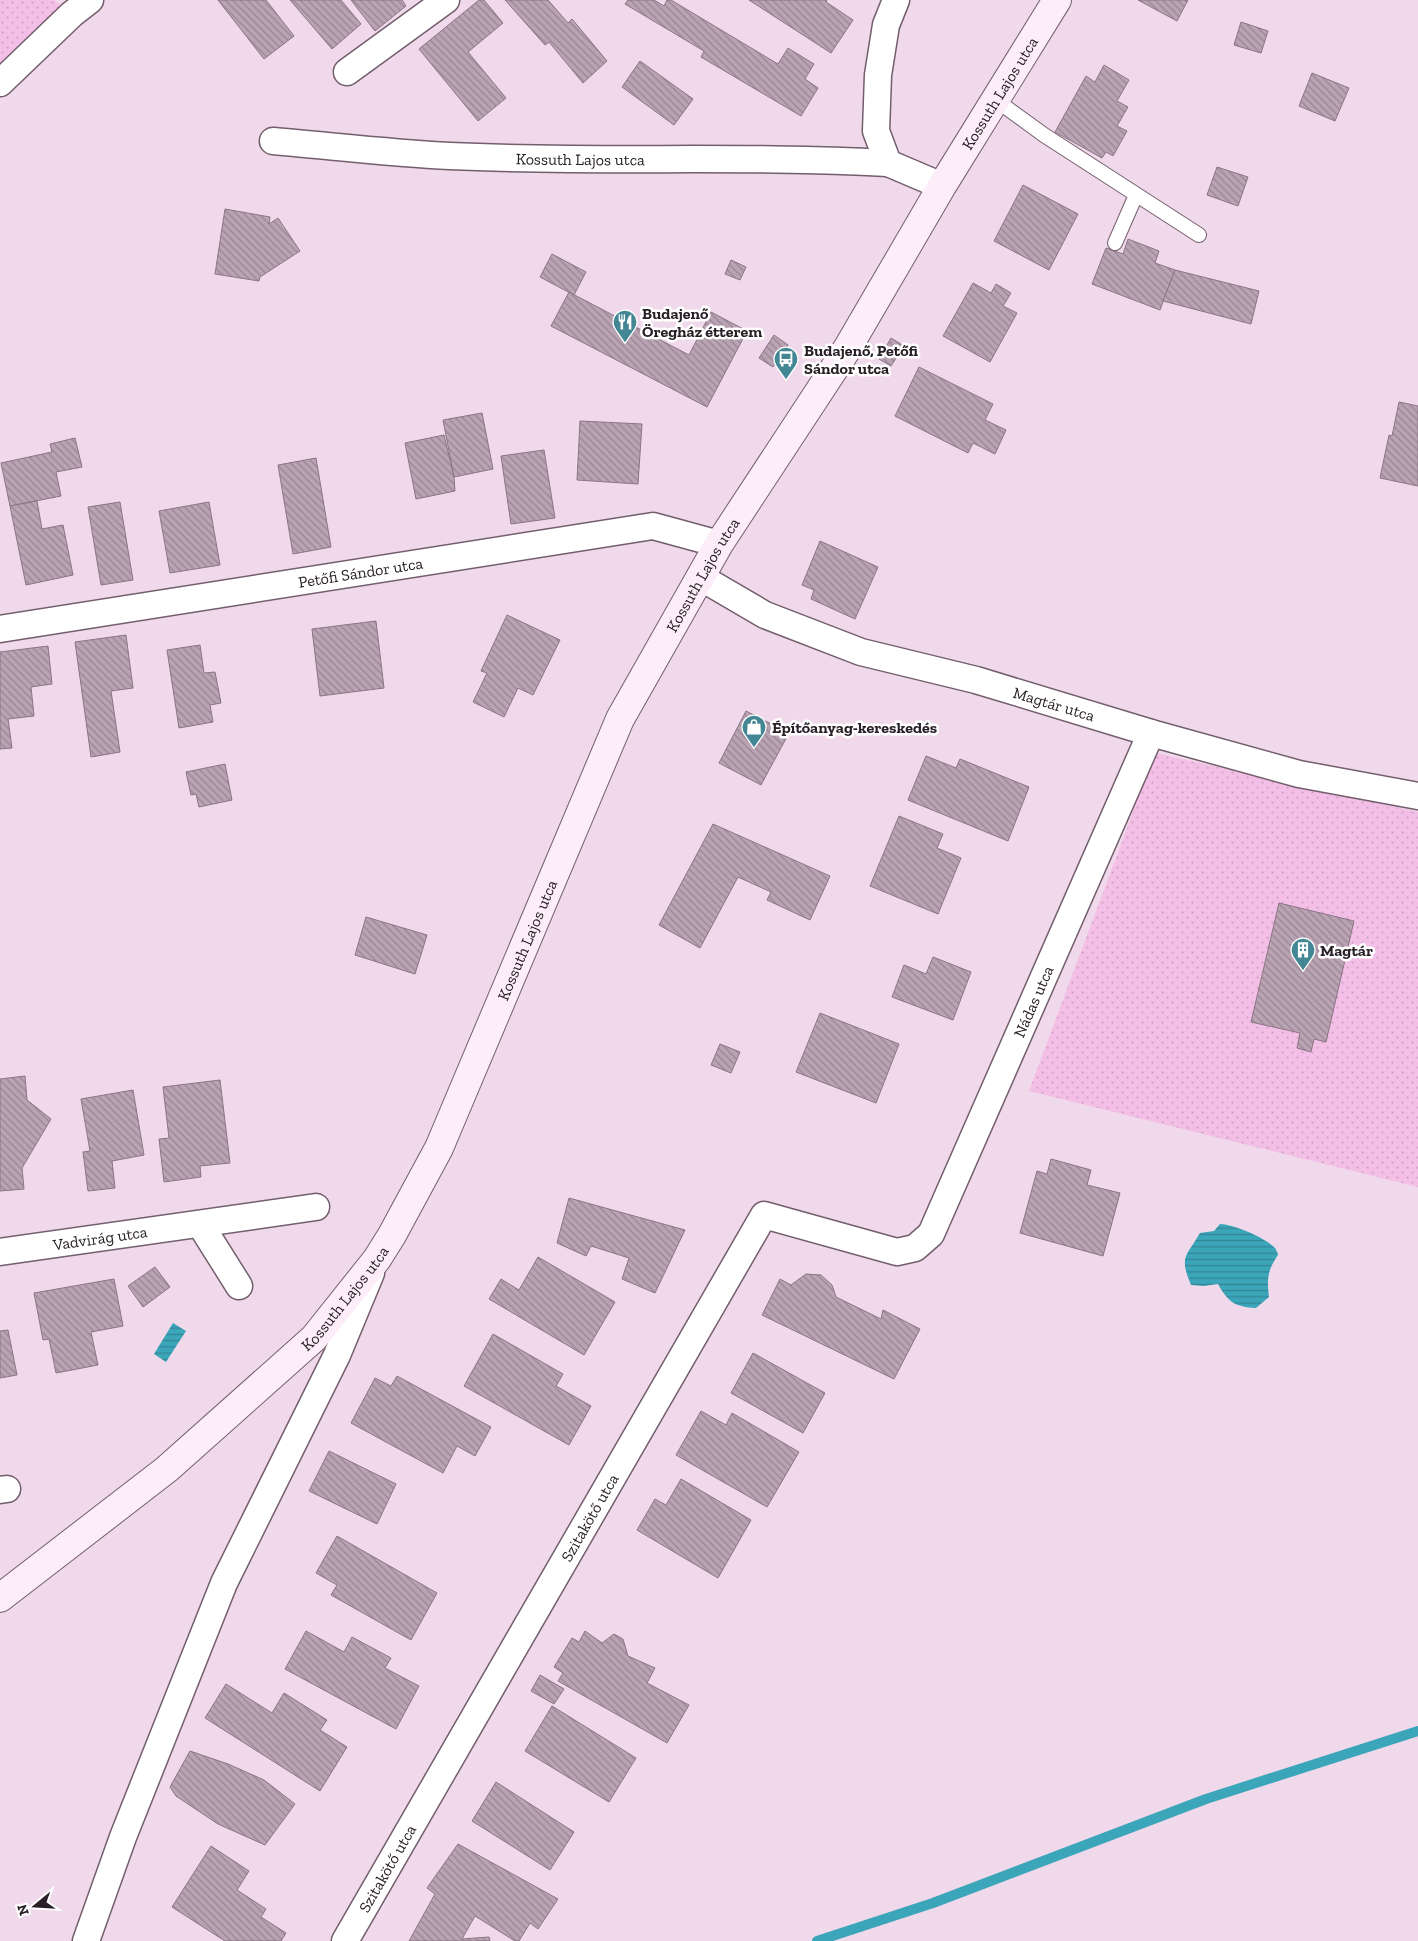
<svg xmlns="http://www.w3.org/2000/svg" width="1418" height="1941" font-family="'Zilla Slab',serif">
<defs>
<pattern id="park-dots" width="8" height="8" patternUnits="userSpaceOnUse" patternTransform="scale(1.25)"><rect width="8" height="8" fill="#f4bfe7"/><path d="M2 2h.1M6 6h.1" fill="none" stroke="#d1a4c6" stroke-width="1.8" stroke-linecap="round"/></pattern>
<pattern id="water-rules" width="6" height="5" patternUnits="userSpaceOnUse" patternTransform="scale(1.25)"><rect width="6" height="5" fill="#3ba5b9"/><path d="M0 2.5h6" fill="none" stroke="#328696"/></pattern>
<pattern id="building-back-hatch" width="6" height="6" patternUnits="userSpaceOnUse" patternTransform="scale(1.25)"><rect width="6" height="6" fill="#baa4b4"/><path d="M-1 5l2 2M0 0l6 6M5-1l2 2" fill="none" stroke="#978592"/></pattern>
</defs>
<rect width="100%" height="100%" fill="#f0d9ea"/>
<g fill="url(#park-dots)">
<path d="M0,0h54l18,14 -72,69z"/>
<path d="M1155,753l263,59v375l-389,-96z"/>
</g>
<g fill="url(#water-rules)">
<path d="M1220,1224c13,0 46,14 55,24 1,1 3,6 3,7 -11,16 -11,24 -9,42l-13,11c-21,-1 -28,-6 -38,-24l-14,2 -13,-1c-12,-29 -5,-28 9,-52l14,-2z"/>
<path d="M173,1323l13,8 -20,31 -12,-8z"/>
</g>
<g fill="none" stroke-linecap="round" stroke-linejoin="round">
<path stroke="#3ba5b9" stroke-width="10" d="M817,1941l116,-38 273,-104 212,-68"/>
</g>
<g fill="url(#building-back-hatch)" stroke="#8a7585">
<path d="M218,0h48l28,36 -30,23z"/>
<path d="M290,0h51l20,24 -29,25z"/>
<path d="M351,0h51l4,6 -31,25z"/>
<path d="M479,0h5l19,23 -35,29 38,46 -28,23 -59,-72z"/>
<path d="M505,0h43l20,23 4,-4 35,42 -24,22 -34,-41 -4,3z"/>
<path d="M628,0h26l10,6 3,-6h4l107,64 10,-16 26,16 -9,15 13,9 -17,28 -100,-59 3,-6 -79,-47z"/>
<path d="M749,0h78l-1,2 27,18 -22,33z"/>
<path d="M1138,0h50l-11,21z"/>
<path d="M1241,22l27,9 -7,22 -27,-8z"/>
<path d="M640,61l53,38 -19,26 -52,-38z"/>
<path d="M1104,65l25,15 -12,21 11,6 -11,19 10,5 -14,25 -7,-4 -4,6 -47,-26 31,-56 9,6z"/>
<path d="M1312,73l37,15 -14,33 -36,-15z"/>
<path d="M1217,167l31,10 -10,29 -31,-11z"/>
<path d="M1023,185l55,29 -29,56 -55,-29z"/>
<path d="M225,209l45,8 -1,7 9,-6 22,33 -40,26 -1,4 -44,-7z"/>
<path d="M1128,239l31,12 -4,12 20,7 -15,40 -68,-26 14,-36 17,6z"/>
<path d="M552,254l34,18 -12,23 -34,-18z"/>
<path d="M731,260l15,7 -6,13 -15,-6z"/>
<path d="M1175,270l84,21 -8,33 -88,-23z"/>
<path d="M973,283l18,10 5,-9 15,9 -8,13 14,7 -27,49 -47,-26z"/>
<path d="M569,292l120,63 22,-43 36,19 -40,76 -156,-81z"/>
<path d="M774,335l14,10 -15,22 -14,-9z"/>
<path d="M891,338l13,8 -13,20 -12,-7z"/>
<path d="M919,367l74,37 -8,16 21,10 -11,24 -22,-11 -5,10 -73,-37z"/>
<path d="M1399,402l19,4v80l-38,-8 9,-43 3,1z"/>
<path d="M482,413l11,56 -39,8 -11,-57z"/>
<path d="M580,421l62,3 -4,60 -61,-4z"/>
<path d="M444,435l10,42 1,14 -39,8 -11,-56z"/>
<path d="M75,438l7,29 -26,5 5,24 -51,10 -9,-43 51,-11 -2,-8z"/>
<path d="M544,450l11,68 -44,6 -10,-68z"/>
<path d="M316,458l15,89 -38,7 -15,-89z"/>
<path d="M37,501l5,28 21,-4 10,50 -47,10 -16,-79z"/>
<path d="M120,502l13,78 -32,5 -13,-78z"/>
<path d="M209,502l11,63 -50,8 -11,-62z"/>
<path d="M820,541l58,26 -23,52 -44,-20 3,-9 -12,-5z"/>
<path d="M507,615l53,25 -27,55 -15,-7 -14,29 -31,-15 14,-29 -6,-2z"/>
<path d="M376,621l8,67 -64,8 -8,-67z"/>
<path d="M126,635l7,53 -22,3 9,61 -29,5 -16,-115z"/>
<path d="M200,645l4,28 11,-1 6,31 -11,2 3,17 -34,6 -12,-78z"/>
<path d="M48,646l4,38 -21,3 3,29 -26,3 4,29 -12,1v-97z"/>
<path d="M746,711l43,22 -28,52 -42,-22z"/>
<path d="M926,756l30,12 4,-9 69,28 -21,54 -100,-41z"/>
<path d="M225,764l7,36 -33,7 -3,-13 -5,1 -5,-23z"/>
<path d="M899,816l44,18 -6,14 24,10 -23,56 -68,-28z"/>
<path d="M713,824l117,52 -20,44 -43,-20 4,-8 -33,-15 -38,71 -41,-23z"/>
<path d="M1279,903l75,18 -28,121 -12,-3 -3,13 -14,-4 3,-15 -49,-11z"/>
<path d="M366,917l61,18 -12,39 -60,-19z"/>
<path d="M933,957l38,15 -18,48 -61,-23 12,-32 22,9z"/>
<path d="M820,1013l79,31 -23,59 -80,-31z"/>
<path d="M720,1044l20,8 -9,21 -20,-8z"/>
<path d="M25,1076l2,24 24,19 -29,49 2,21 -24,2v-112z"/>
<path d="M220,1080l10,83 -30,3 1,11 -37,5 -5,-43 10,-1 -6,-51z"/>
<path d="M133,1090l11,65 -32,6 3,27 -27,3 -5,-39 7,-1 -9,-52z"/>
<path d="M1051,1159l40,11 -4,15 33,8 -17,63 -83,-23 17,-62 10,3z"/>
<path d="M569,1198l116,32 -30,63 -33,-14 7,-21 -38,-12 -5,10 -29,-13z"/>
<path d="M538,1257l77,45 -31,53 -95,-56 12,-20 18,11z"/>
<path d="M155,1267l15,20 -27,20 -15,-21z"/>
<path d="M806,1274l15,1 11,10 4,12 45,22 2,-9 37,19 -26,50 -132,-64 18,-36 11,6z"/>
<path d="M114,1279l9,47 -32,6 7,33 -42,8 -7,-34 -6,1 -9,-47z"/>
<path d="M8,1330l9,45 -17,3v-47z"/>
<path d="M493,1334l70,40 -7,12 35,20 -22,39 -105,-59z"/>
<path d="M753,1353l72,40 -22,40 -72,-40z"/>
<path d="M397,1376l94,51 -16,29 -18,-10 -14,27 -92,-50 24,-45 16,8z"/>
<path d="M701,1411l25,14 6,-12 67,39 -32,55 -91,-52z"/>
<path d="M329,1451l67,33 -19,40 -68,-33z"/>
<path d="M681,1479l70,41 -33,58 -81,-48 18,-31 11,6z"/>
<path d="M337,1536l100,57 -26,47 -80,-45 6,-10 -21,-12z"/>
<path d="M306,1631l38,21 8,-15 39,21 -6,10 34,18 -23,43 -111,-60z"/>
<path d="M585,1631l17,12 12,-9 9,5 5,17 27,12 -8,15 42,22 -22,38 -109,-62 5,-8 -9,-6 18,-29 7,4z"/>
<path d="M540,1675l24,14 -10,15 -23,-13z"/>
<path d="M226,1684l46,29 12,-20 43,27 -7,10 27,17 -27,44 -115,-73z"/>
<path d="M552,1706l84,52 -27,44 -84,-51z"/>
<path d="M190,1751l38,13 36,16 31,24 -30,41 -47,-21 -42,-28 -6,-9z"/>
<path d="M496,1782l78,50 -24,38 -78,-49z"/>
<path d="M458,1844l100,55 -20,30 -8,-6 -11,18h-4l-40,-25 -13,23 27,-2 1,4h-81l26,-47 -8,-6z"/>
<path d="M211,1846l38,25 -12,19 29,19 -5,8 25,16 -5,8h-56l-53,-34z"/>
</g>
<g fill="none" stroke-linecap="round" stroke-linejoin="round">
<defs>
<g id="lane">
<path d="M996,100l48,35 155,100"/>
<path d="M1115,243l21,-48"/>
</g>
<g id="street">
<path d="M896,0l-10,25 -8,50 -2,56 12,32 54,23"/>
<path d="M347,72l99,-72"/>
<path d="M0,83l72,-69 18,-14"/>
<path id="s1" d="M273,141c59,5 118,12 177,15 146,7 292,-1 438,7"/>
<path id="s2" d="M700,577l65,38 96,37 115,28 175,53 148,41 119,22"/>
<path id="s3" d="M0,629l653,-103 66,18"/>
<path d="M200,1224l39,62"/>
<path id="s4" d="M0,1252l316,-45"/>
<path d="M0,1490l7,-1"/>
<path d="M86,1941l37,-104 101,-254 113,-228 34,-82"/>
<path id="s5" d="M345,1941l419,-726 133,37 18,-4 16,-14 220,-501"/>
</g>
<g id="secondary">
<path id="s6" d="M0,1598l167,-129 147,-131 63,-79 15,-24 47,-87 181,-429 99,-175 128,-195 95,-163 115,-186"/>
</g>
</defs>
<use href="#lane" stroke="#725e6d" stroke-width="16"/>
<use href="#street" stroke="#725e6d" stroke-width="29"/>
<use href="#secondary" stroke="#725e6d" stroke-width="30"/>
<use href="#lane" stroke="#fff" stroke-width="14"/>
<use href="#street" stroke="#fff" stroke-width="26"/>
<use href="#secondary" stroke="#fcedf8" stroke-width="28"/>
</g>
<defs>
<symbol id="restaurant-pin" viewBox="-11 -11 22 30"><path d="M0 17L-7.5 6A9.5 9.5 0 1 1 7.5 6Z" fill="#438795" stroke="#fff"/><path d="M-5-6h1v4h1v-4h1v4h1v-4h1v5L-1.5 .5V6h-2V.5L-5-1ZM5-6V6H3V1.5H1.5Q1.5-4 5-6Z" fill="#fff"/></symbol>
<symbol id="bus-pin" viewBox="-11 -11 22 30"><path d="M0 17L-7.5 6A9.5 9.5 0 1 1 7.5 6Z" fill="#438795" stroke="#fff"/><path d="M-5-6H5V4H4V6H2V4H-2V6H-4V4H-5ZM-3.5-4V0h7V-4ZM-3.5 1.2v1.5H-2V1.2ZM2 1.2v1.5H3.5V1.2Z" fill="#fff"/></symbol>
<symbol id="shop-pin" viewBox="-11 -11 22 30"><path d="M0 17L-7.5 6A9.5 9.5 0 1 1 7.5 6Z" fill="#438795" stroke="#fff"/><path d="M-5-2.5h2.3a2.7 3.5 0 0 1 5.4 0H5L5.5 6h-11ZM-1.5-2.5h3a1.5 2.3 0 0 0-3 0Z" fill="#fff"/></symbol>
<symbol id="building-pin" viewBox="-11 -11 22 30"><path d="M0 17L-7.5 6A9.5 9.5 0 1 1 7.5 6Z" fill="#438795" stroke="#fff"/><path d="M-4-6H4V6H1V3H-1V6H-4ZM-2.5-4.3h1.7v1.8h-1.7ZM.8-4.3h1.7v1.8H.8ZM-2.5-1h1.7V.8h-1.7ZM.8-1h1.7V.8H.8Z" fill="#fff"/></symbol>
</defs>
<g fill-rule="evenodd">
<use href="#restaurant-pin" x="611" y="308" width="28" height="38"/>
<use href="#bus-pin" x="772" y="345" width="28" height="38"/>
<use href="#shop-pin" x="740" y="713" width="28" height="38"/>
<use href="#building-pin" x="1289" y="936" width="28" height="38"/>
</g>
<g text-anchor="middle" stroke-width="5" stroke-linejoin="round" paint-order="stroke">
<g font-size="16" fill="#282026" stroke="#fff">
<text dy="6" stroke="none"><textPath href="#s6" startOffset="1834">Kossuth Lajos utca</textPath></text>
<text dy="6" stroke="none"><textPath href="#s1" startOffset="308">Kossuth Lajos utca</textPath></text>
<text dy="6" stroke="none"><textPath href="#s3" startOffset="365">Petőfi Sándor utca</textPath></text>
<text dy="6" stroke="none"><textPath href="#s6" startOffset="1268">Kossuth Lajos utca</textPath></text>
<text dy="6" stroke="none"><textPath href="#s2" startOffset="378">Magtár utca</textPath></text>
<text dy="6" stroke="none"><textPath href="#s6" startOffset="862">Kossuth Lajos utca</textPath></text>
<text dy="6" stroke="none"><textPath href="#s5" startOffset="1270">Nádas utca</textPath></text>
<text dy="6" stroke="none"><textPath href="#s4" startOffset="101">Vadvirág utca</textPath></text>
<text dy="6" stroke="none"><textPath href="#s6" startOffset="458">Kossuth Lajos utca</textPath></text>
<text dy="6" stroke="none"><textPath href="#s5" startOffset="489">Szitakötő utca</textPath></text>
<text dy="6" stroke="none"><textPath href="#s5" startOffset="84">Szitakötő utca</textPath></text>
</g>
<g font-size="16" font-weight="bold" fill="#282026" stroke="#fff" text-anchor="start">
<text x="642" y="319">Budajenő<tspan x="642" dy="18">Öregház étterem</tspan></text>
<text x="804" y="356">Budajenő, Petőfi<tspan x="804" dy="18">Sándor utca</tspan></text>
<text x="772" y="733">Építőanyag-kereskedés</text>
<text x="1320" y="956">Magtár</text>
</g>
</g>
<g transform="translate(35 1906) rotate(252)" stroke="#ffffff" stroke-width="4" paint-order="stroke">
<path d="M0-4L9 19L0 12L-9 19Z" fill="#282026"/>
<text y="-8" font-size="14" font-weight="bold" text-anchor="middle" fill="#282026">N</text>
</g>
</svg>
